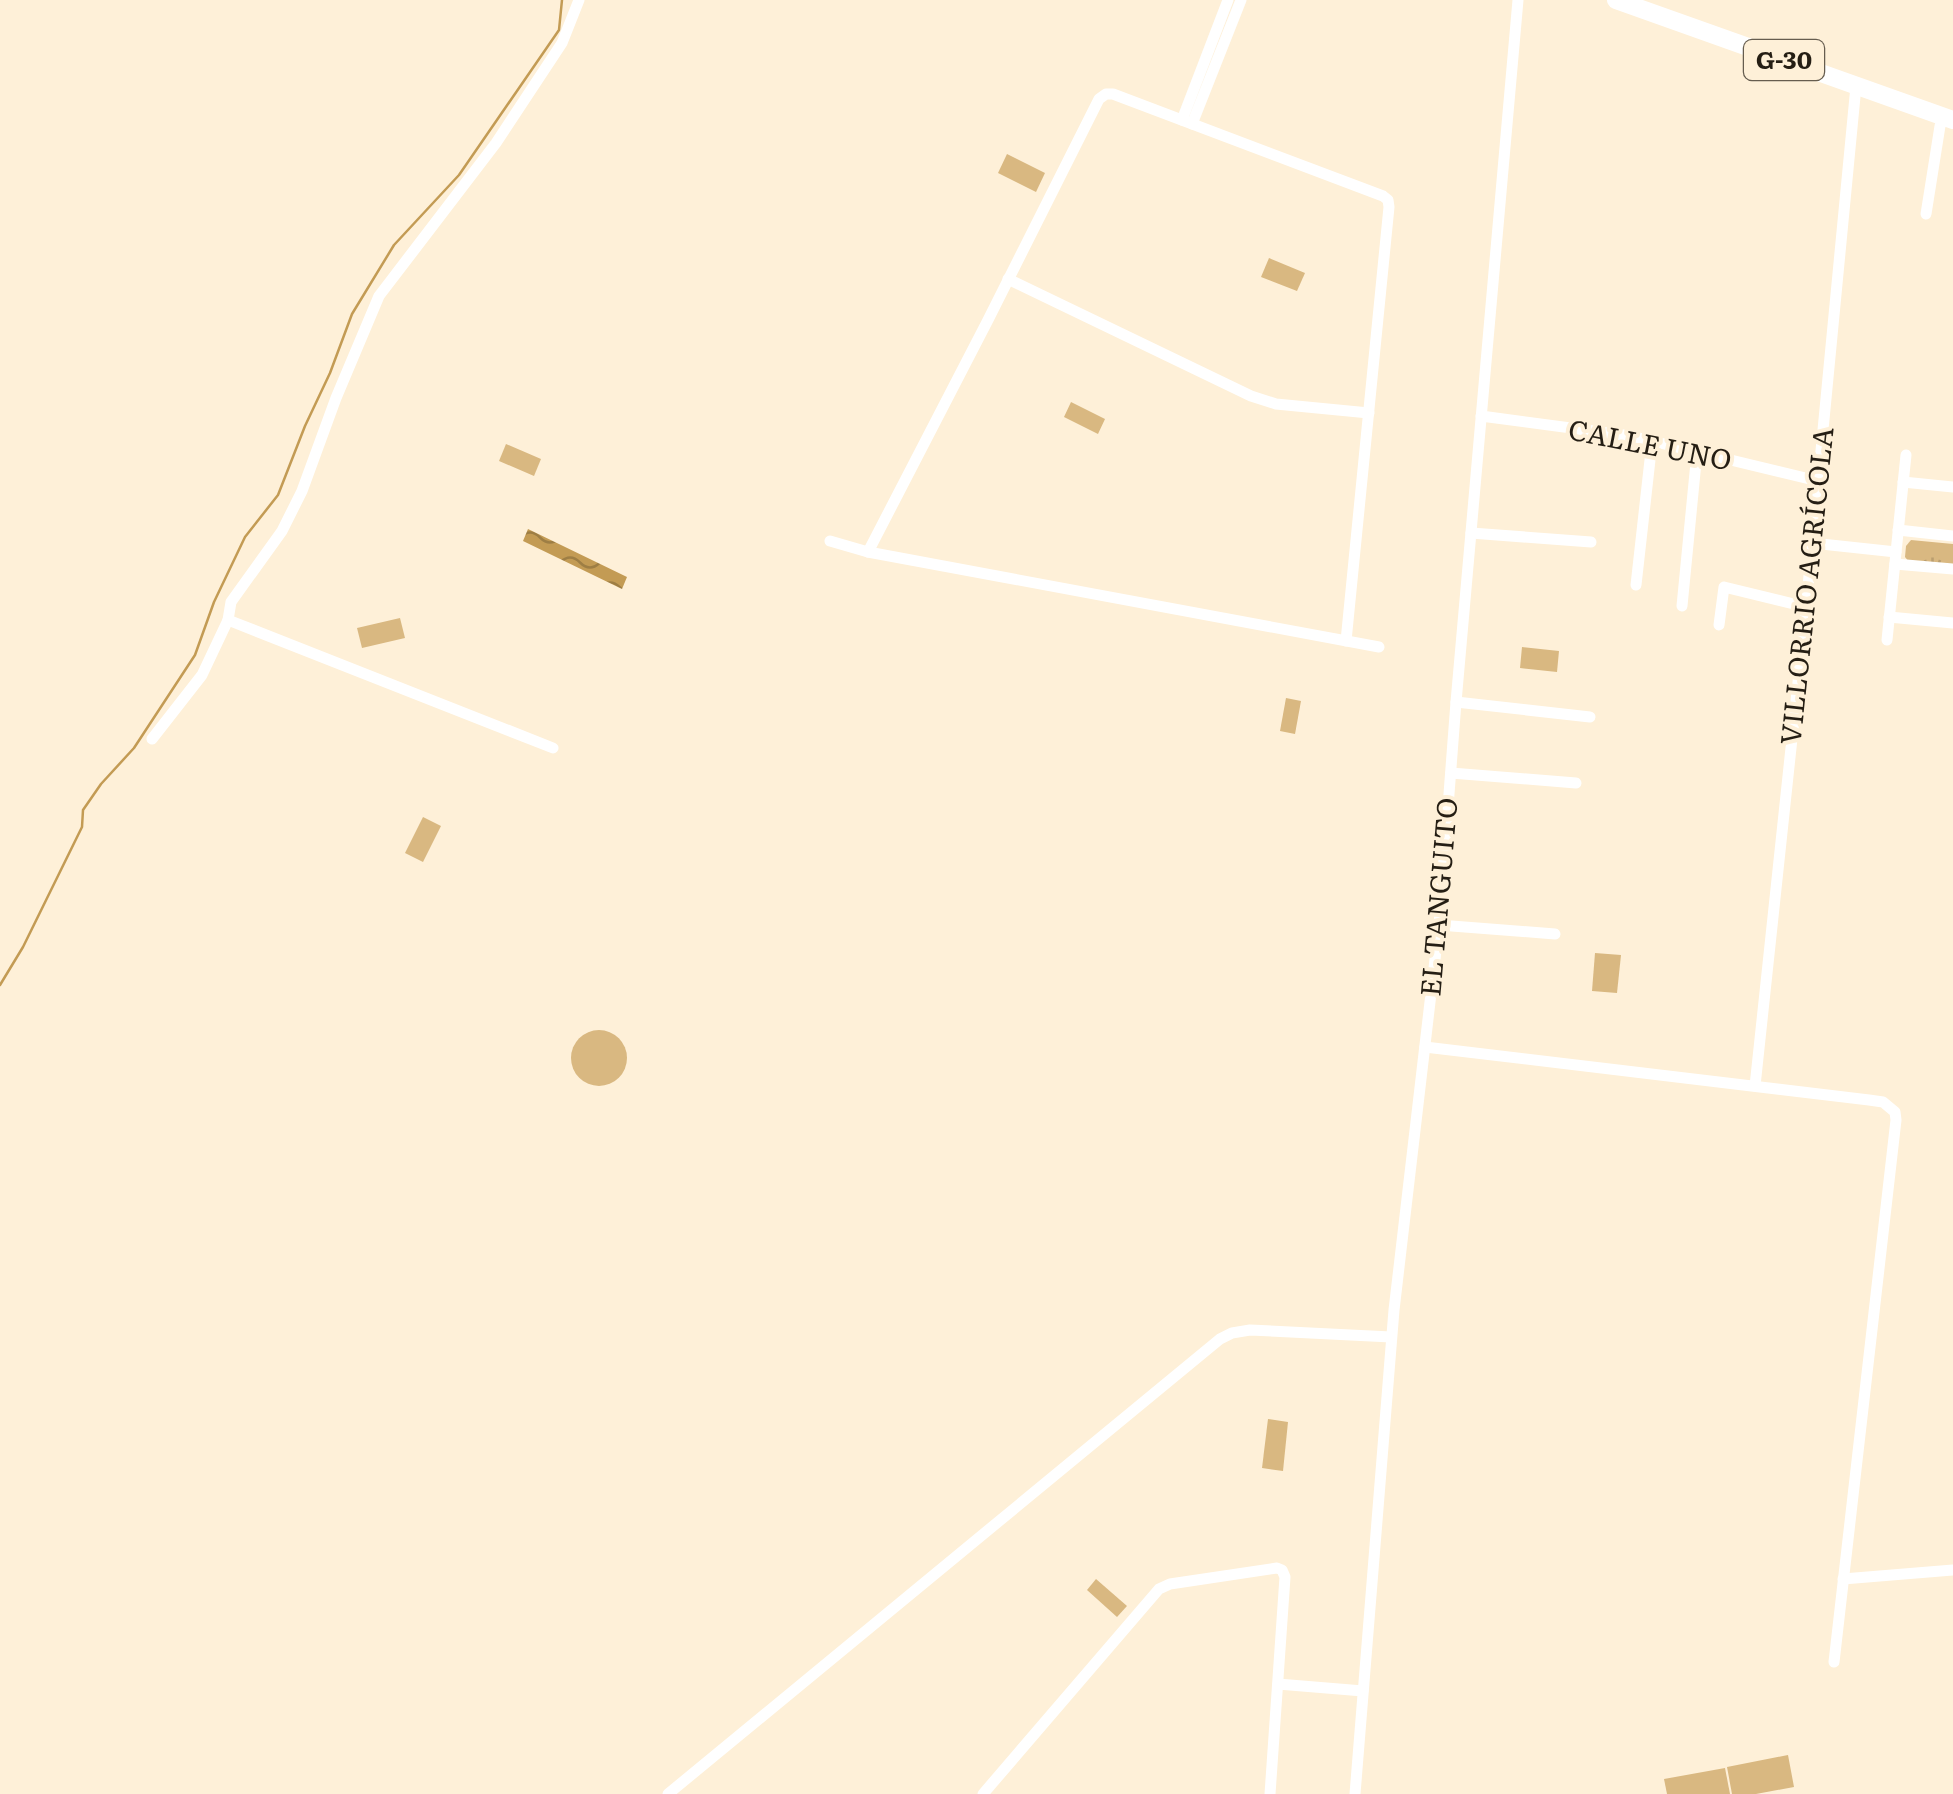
<svg xmlns="http://www.w3.org/2000/svg" width="1953" height="1794" font-family="Literata,serif">
<defs>
<pattern id="grass-tufts" width="24" height="20" patternUnits="userSpaceOnUse" patternTransform="scale(2.5)"><rect width="24" height="20" fill="#d9b881"/><path d="M3 7l-1-3M5 7V3M7 7l1-3M15 17l-1-3M17 17v-4M19 17l1-3" fill="none" stroke="#ba9e6f"/></pattern>
<pattern id="water-waves" width="16" height="10" patternUnits="userSpaceOnUse" patternTransform="scale(2.5)"><rect width="16" height="10" fill="#c39b54"/><path d="M0 5q4-4 8 0t8 0" fill="none" stroke="#9e7e44"/></pattern>
</defs>
<rect width="100%" height="100%" fill="#fef0d8"/>
<path fill="url(#grass-tufts)" d="M1911,540l42,4v23l-44,-5 -4,-5 1,-11z"/>
<g fill="#d9b881">
<path d="M1007,154l38,19 -9,19 -38,-19z"/>
<path d="M1269,258l36,15 -8,18 -36,-14z"/>
<path d="M1071,402l34,17 -7,15 -34,-17z"/>
<path d="M506,444l35,15 -7,17 -35,-15z"/>
<path d="M400,618l5,20 -43,10 -5,-20z"/>
<path d="M1522,647l37,4 -2,21 -37,-4z"/>
<path d="M1286,698l15,3 -6,33 -15,-3z"/>
<path d="M423,817l18,9 -18,36 -18,-9z"/>
<path d="M1595,953l26,2 -4,38 -25,-2z"/>
<circle cx="599" cy="1058" r="28"/>
<path d="M1268,1419l20,3 -5,49 -21,-3z"/>
<path d="M1096,1579l31,27 -10,11 -30,-27z"/>
<path d="M1788,1755l6,32 -38,7h-24l-5,-27z"/>
<path d="M1725,1768l5,26h-63l-3,-15z"/>
</g>
<path fill="url(#water-waves)" d="M528,529l99,48 -5,12 -99,-48z"/>
<g fill="none" stroke-linecap="round" stroke-linejoin="round">
<path stroke="#c39b54" stroke-width="2.5" d="M0,985l23,-38 59,-120 1,-17 18,-26 33,-36 61,-93 19,-53 31,-65 33,-42 27,-69 25,-53 22,-59 42,-69 65,-70 100,-145 3,-30"/>
<g stroke="#fff" stroke-width="11">
<path d="M1182,120l46,-120"/>
<path d="M1192,124l49,-124"/>
<path d="M1926,214l14,-88 4,-9"/>
<path d="M1008,279l243,117 25,8 93,9"/>
<path d="M1481,416l150,20 187,45"/>
<path d="M1903,482l50,5"/>
<path d="M1898,530l55,6"/>
<path d="M1471,533l120,9"/>
<path d="M830,541l38,11 511,95"/>
<path d="M1812,543l84,9"/>
<path d="M868,552l120,-232 111,-221 7,-5h7l270,102 5,4 1,7 -43,434"/>
<path d="M1895,564l58,5"/>
<path d="M1636,585l16,-143"/>
<path d="M1682,606l15,-154"/>
<path d="M1889,617l64,6"/>
<path d="M228,620l325,128"/>
<path d="M1719,625l5,-38 82,20"/>
<path d="M1887,640l19,-185"/>
<path d="M1456,702l134,15"/>
<path d="M152,739l50,-64 26,-55 3,-18 51,-71 20,-40 34,-93 43,-102 117,-153 66,-100 17,-43"/>
<path d="M1451,773l125,10"/>
<path d="M1439,925l116,9"/>
<path d="M1425,1047l444,53 14,2 12,10 1,8 -62,542"/>
<path d="M1755,1086l51,-479 50,-521"/>
<path d="M1843,1579l110,-9"/>
<path d="M1278,1684l85,7"/>
<path d="M668,1794l552,-455 12,-6 18,-3 141,7"/>
<path d="M983,1794l176,-205 11,-5 107,-16 5,2 3,7 -15,217"/>
<path d="M1355,1794l39,-484 45,-385 17,-223 62,-702"/>
</g>
<path stroke="#fff" stroke-width="18" d="M1616,0l337,120"/>
</g>
<g text-anchor="middle" stroke-width="8" stroke-linejoin="round" paint-order="stroke">
<rect fill="#fef0d8" stroke="#665d4f" stroke-width="2.5" x="1744" y="40" width="80" height="40" rx="8"/>
<g font-size="25" font-weight="bold" fill="#251e14">
<text x="1784" y="69">G-30</text>
</g>
<g font-size="28" fill="#251e14" stroke="#fef0d8">
<text transform="translate(1650 445) rotate(11)" y="10">CALLE UNO</text>
<text transform="translate(1807 586) rotate(-84)" y="10">VILLORRIO AGRÍCOLA</text>
<text transform="translate(1439 897) rotate(-85)" y="10">EL TANGUITO</text>
</g>
</g>
</svg>
